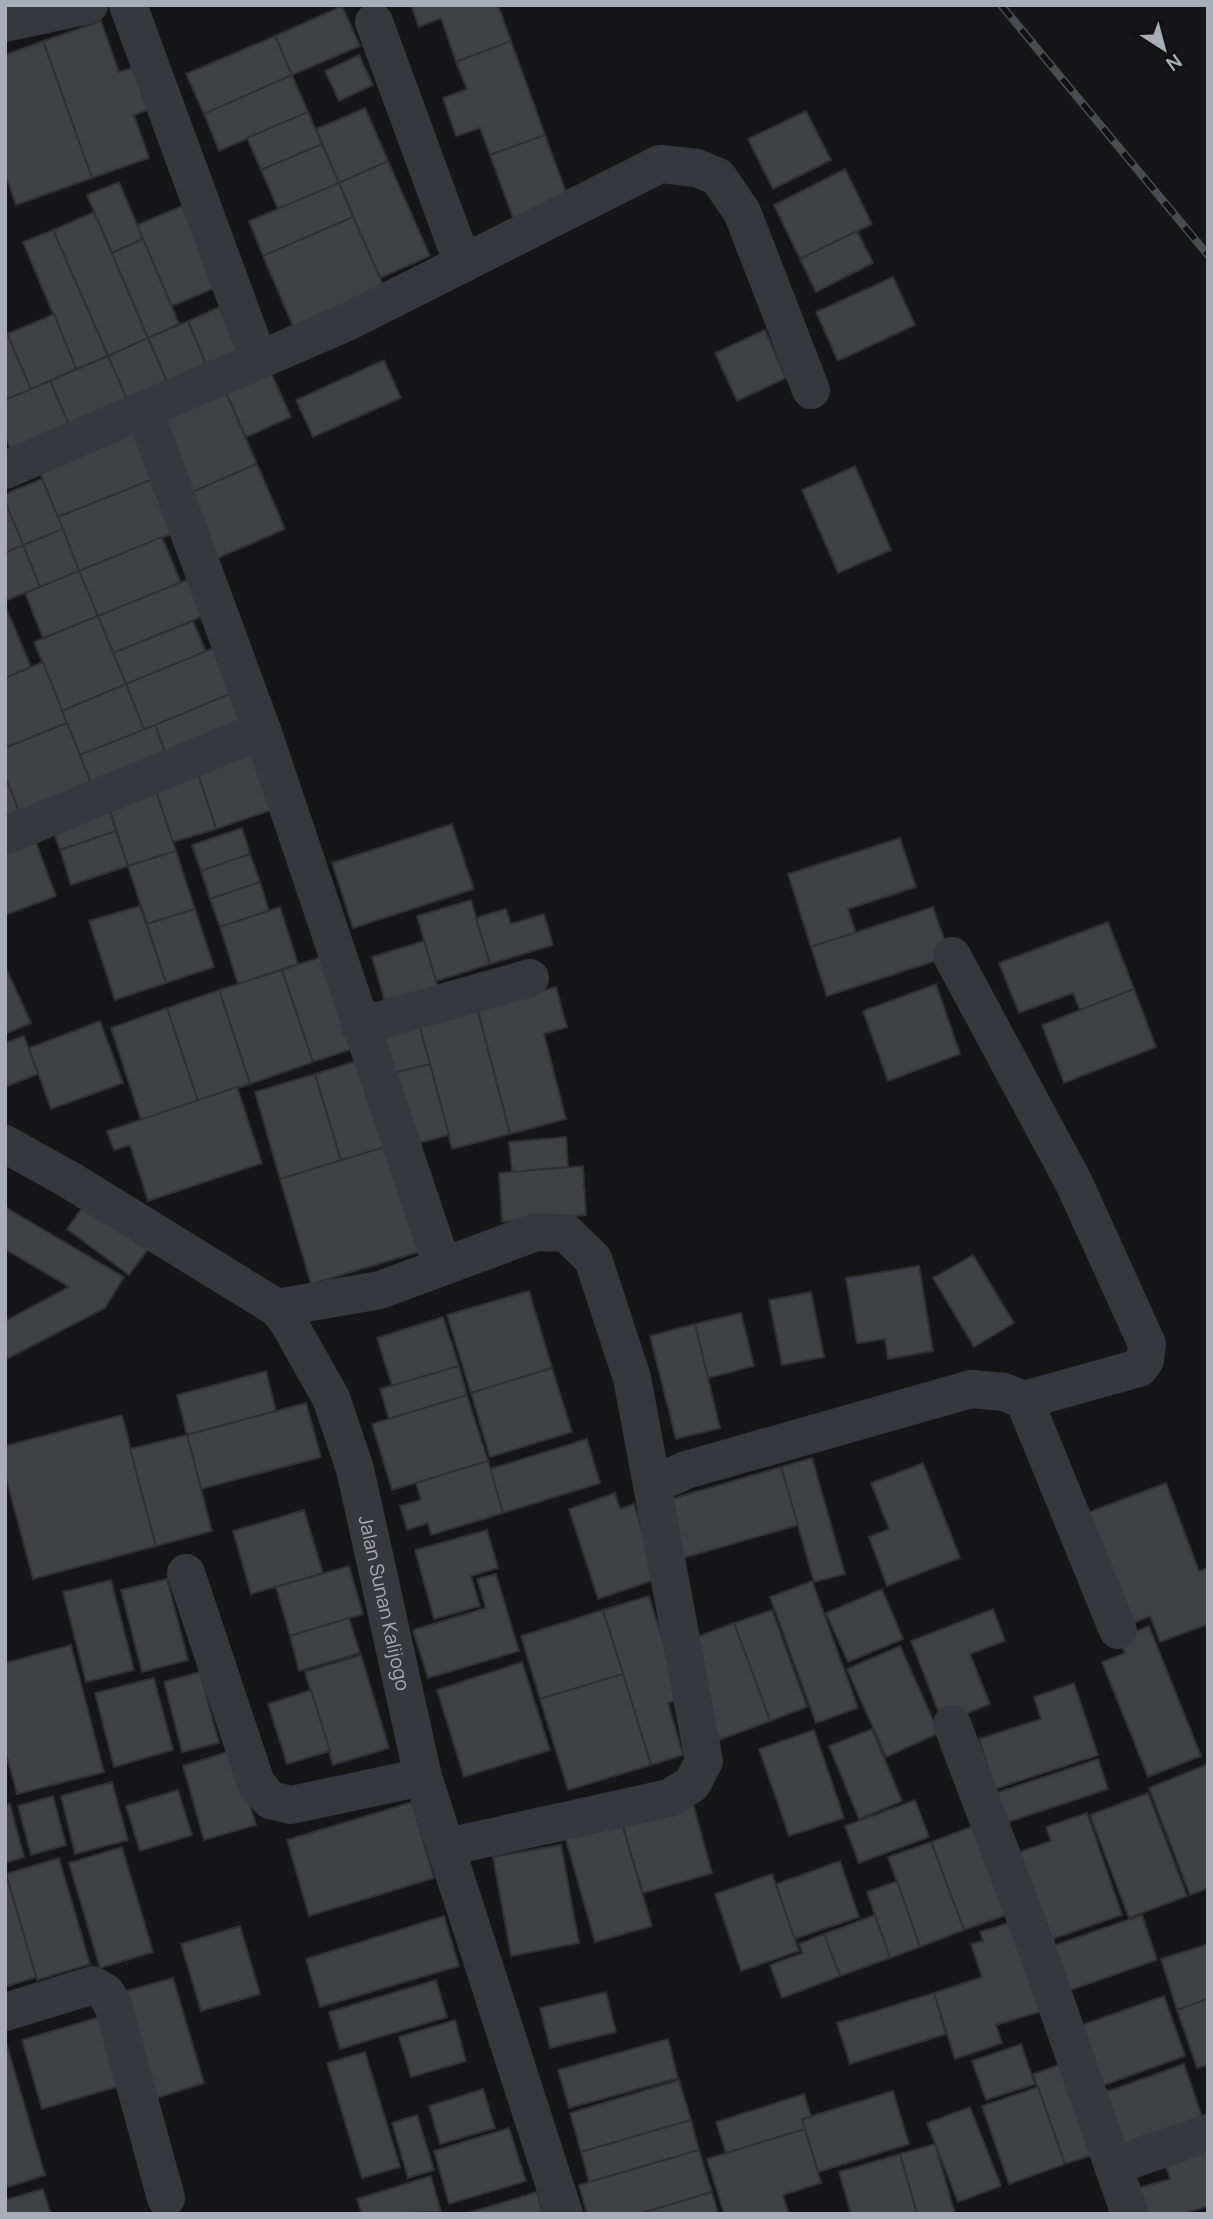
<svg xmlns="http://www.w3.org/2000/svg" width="1213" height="2219" font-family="Manrope,sans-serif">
<rect width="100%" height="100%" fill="#161618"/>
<g fill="#404145" stroke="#303034" stroke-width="2">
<path d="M411,5h87l13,36 -55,21 -15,-44 -22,9z"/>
<path d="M342,6l18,40 -68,29 -17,-39z"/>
<path d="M101,21l18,51 21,-7 14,43 -20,7 15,43 -57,20 -49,-137z"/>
<path d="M275,36l17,39 -88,39 -18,-40z"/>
<path d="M43,41l49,137 -76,27 -11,-31v-119z"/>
<path d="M511,41l34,94 -55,20 -10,-27 -24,8 -13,-38 24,-9 -11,-27z"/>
<path d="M359,55l14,30 -34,16 -14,-30z"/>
<path d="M292,75l16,37 -89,39 -15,-37z"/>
<path d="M365,108l23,53 -49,22 -23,-54z"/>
<path d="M806,111l25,49 -58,29 -25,-50z"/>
<path d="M308,112l14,32 -61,26 -14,-32z"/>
<path d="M545,135l26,71 -55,20 -26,-71z"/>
<path d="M322,144l17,39 -61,26 -17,-39z"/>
<path d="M388,161l42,95 -50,22 -41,-95z"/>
<path d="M845,169l27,55 -72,35 -26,-54z"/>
<path d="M119,182l24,57 -31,14 -25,-58z"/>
<path d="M339,183l14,34 -90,39 -14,-35z"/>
<path d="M182,206l35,81 -45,19 -35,-81z"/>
<path d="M94,212l54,126 -40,18 -55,-126z"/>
<path d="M353,217l33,74 -91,40 -32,-75z"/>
<path d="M53,230l55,126 -32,13 -53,-127z"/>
<path d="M857,231l16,32 -57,29 -16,-33z"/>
<path d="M143,239l36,85 -31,14 -36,-85z"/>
<path d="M893,277l22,48 -77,36 -22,-49z"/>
<path d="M219,307l25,56 -33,14 -23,-56z"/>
<path d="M54,314l22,55 -45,20 -24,-55z"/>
<path d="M188,321l23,56 -39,16 -24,-55z"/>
<path d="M5,329l26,60 -26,11z"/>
<path d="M765,330l21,48 -49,23 -22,-48z"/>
<path d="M148,338l24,55 -40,18 -24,-55z"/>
<path d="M108,356l24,55 -58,25 -24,-55z"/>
<path d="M384,360l17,38 -88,39 -17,-37z"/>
<path d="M268,366l23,51 -45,20 -23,-51z"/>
<path d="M50,381l24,55 -58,25 -11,-24v-37z"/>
<path d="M223,386l34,78 -74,32 -33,-78z"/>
<path d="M133,424l23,54 -98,39 -22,-54z"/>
<path d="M257,464l28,65 -74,32 -28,-65z"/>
<path d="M855,466l36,84 -53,23 -36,-83z"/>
<path d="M156,478l21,54 -98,39 -21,-54z"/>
<path d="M42,479l21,50 -40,16 -18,-44v-7z"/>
<path d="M5,501l18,44 -18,8z"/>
<path d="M63,529l16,42 -39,16 -17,-42z"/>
<path d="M162,537l19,46 -83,33 -19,-45z"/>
<path d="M23,545l17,42 -35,14v-48z"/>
<path d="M79,571l19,45 -55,22 -18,-45z"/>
<path d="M196,576l15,37 -98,40 -15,-37z"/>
<path d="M5,605l26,62 -26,11z"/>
<path d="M98,616l28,68 -64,27 -28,-69z"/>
<path d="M193,621l13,31 -80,32 -13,-31z"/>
<path d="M223,644l19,45 -98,41 -18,-46z"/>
<path d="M43,662l24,61 -62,25v-70z"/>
<path d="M126,684l18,46 -64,25 -18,-44z"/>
<path d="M242,689l15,39 -88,35 -14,-38z"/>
<path d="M67,723l28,70 -72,29 -18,-46v-28z"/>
<path d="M155,725l14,38 -74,30 -15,-38z"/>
<path d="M262,750l18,57 -64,22 -19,-58z"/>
<path d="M197,771l19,58 -43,13 -19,-57z"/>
<path d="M5,776l18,46 -18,7z"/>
<path d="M154,785l22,66 -48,15 -21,-65z"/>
<path d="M107,801l9,30 -56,19 -11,-30z"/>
<path d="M452,824l22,65 -121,39 -21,-65z"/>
<path d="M242,828l8,26 -49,17 -9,-26z"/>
<path d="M116,831l12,35 -57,19 -11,-35z"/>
<path d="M900,838l16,49 -68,22 8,24 -45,14 -23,-73z"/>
<path d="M35,840l21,56 -51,19v-64z"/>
<path d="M176,851l19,58 -48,15 -19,-58z"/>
<path d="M250,854l10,28 -50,17 -9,-28z"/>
<path d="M260,882l9,29 -49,16 -10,-28z"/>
<path d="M471,900l19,64 -54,17 -19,-65z"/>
<path d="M140,906l26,77 -51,17 -26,-79z"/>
<path d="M280,907l18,57 -60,20 -18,-57z"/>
<path d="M933,907l17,49 -123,40 -16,-49z"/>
<path d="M195,909l19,58 -48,16 -19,-59z"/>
<path d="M506,909l5,15 33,-10 9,31 -63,19 -14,-46z"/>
<path d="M1108,922l26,67 -54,21 -7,-17 -54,20 -20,-50z"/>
<path d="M424,941l18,60 -53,15 -17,-59z"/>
<path d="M330,954l31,92 -48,16 -31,-92z"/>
<path d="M5,966l26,57 -26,11z"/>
<path d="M282,970l31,92 -63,22 -31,-94z"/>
<path d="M936,984l24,70 -72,27 -25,-70z"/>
<path d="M556,987l11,40 -23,7 22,85 -56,15 -33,-126z"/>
<path d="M1134,989l22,58 -92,36 -22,-58z"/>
<path d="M219,990l31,94 -52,17 -31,-93z"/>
<path d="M167,1008l31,93 -57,19 -30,-92z"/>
<path d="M477,1008l33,126 -58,15 -33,-125z"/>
<path d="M100,1021l23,62 -72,26 -22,-61z"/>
<path d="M419,1024l11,40 -44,11 -11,-40z"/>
<path d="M24,1036l14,38 -33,13v-44z"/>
<path d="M366,1058l25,87 -50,16 -26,-87z"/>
<path d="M430,1064l19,71 -45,12 -18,-72z"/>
<path d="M315,1074l26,87 -61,18 -25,-87z"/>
<path d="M237,1087l25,76 -114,38 -18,-56 -16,5 -7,-19z"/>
<path d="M566,1137l2,30 -56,5 -3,-30z"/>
<path d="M391,1145l31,106 -111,33 -31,-105z"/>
<path d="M583,1166l3,49 -84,7 -3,-49z"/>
<path d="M89,1198l63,46 -23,31 -62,-46z"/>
<path d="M5,1207l119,70 -19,31 -98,51 -2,-4v-34l64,-34 -64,-38z"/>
<path d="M973,1255l41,68 -40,24 -41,-69z"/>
<path d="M919,1266l14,85 -45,8 -3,-20 -28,4 -11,-65z"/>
<path d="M529,1291l23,77 -81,25 -24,-78z"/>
<path d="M811,1292l13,65 -42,8 -13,-65z"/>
<path d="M741,1313l13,53 -46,12 -13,-54z"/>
<path d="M443,1317l16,49 -67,20 -15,-48z"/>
<path d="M695,1324l25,104 -44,11 -26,-103z"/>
<path d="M459,1366l8,29 -78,24 -9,-30z"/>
<path d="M552,1368l20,64 -82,25 -19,-64z"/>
<path d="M266,1371l10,40 -89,24 -10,-40z"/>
<path d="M467,1395l21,66 -96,29 -20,-66z"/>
<path d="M306,1403l15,54 -120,32 -14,-54z"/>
<path d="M122,1415l34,131 -123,33 -28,-105v-28z"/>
<path d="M187,1435l25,96 -56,15 -26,-97z"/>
<path d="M587,1439l13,44 -97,30 -13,-44z"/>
<path d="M812,1458l33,116 -31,8 -33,-115z"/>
<path d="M488,1461l15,52 -72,22 -3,-12 -21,7 -7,-24 21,-6 -5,-17z"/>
<path d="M923,1463l37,95 -73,28 -18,-49 20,-8 -18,-46z"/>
<path d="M781,1467l17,58 -118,34 -16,-58z"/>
<path d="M1166,1483l33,88 9,-3v56l-48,18 -10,-26 -19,8 -42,-112z"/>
<path d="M615,1493l5,16 14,-5 23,75 -59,20 -29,-90z"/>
<path d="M304,1510l19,63 -72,21 -18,-63z"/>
<path d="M487,1530l11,38 -27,8 9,30 -46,13 -19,-69z"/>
<path d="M349,1566l14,48 -73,22 -14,-49z"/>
<path d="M496,1574l23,77 -91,27 -15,-48 73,-22 -9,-29z"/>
<path d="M167,1579l21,81 -46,12 -21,-82z"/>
<path d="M111,1580l23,90 -48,12 -23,-90z"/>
<path d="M812,1581l46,127 -42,15 -46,-126z"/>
<path d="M882,1589l21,50 -55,23 -22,-49z"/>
<path d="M649,1596l32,103 -13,4 15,52 -32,10 -48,-155z"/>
<path d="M993,1609l12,32 -35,13 20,50 -47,19 -32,-82z"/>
<path d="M603,1610l20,64 -83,25 -19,-63z"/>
<path d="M772,1610l35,97 -37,14 -36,-98z"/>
<path d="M349,1618l11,35 -61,18 -9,-35z"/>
<path d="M734,1623l36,98 -51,19 -36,-98z"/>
<path d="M1149,1626l52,130 -53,21 -46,-115 23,-9 -7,-15z"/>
<path d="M71,1645l33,127 -87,22 -12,-44v-87z"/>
<path d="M900,1646l39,87 -53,24 -39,-88z"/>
<path d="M361,1655l28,93 -56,17 -28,-93z"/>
<path d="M522,1662l28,88 -86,27 -27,-87z"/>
<path d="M200,1672l19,71 -37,9 -18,-70z"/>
<path d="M623,1674l28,91 -83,25 -28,-91z"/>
<path d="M154,1678l19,72 -59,17 -19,-74z"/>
<path d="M1074,1683l24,72 -103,34 -16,-50 62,-20 -7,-22z"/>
<path d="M311,1690l19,61 -43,13 -19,-60z"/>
<path d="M872,1729l30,72 -43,18 -30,-73z"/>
<path d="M814,1730l30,88 -55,18 -30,-87z"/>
<path d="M233,1750l23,75 -52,15 -21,-74z"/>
<path d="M1098,1759l10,30 -112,37 -9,-30z"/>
<path d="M1208,1764v124l-18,7 -41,-107z"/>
<path d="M112,1782l16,58 -53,14 -14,-58z"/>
<path d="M178,1790l14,45 -52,16 -14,-45z"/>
<path d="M1148,1793l39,103 -58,22 -39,-103z"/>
<path d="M53,1796l13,49 -35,10 -13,-49z"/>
<path d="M691,1796l21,77 -69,20 -23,-76z"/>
<path d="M915,1800l14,37 -70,26 -14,-37z"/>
<path d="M412,1802l22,76 -125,38 -22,-76z"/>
<path d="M10,1804l14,53 -19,6v-58z"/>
<path d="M1087,1813l35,102 -78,27 -30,-88 37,-13 -5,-14z"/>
<path d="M620,1817l32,109 -57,16 -31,-109z"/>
<path d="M984,1822l33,89 -53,19 -33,-88z"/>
<path d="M931,1842l33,88 -44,17 -32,-90z"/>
<path d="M561,1845l18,98 -68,13 -18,-99z"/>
<path d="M122,1847l31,105 -53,16 -31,-105z"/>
<path d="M59,1858l31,106 -53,16 -31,-106z"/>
<path d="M840,1861l19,56 -65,22 -18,-55z"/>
<path d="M6,1874l30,103 -31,10v-113z"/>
<path d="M772,1874l27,77 -58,20 -26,-77z"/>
<path d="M897,1881l23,66 -30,11 -23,-66z"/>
<path d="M875,1915l15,43 -50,18 -16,-42z"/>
<path d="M1142,1915l15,45 -95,33 -16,-45z"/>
<path d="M444,1916l15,50 -139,41 -14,-48z"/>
<path d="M1018,1920l28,90 -50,15 6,18 -47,16 -21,-66 48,-16 -11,-33 12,-3 -3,-9z"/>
<path d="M240,1926l20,68 -59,17 -20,-67z"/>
<path d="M824,1934l16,42 -58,22 -12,-33 33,-12 -4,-9z"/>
<path d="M1208,1944v55l-31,11 -16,-51z"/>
<path d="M173,1978l31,105 -50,16 -32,-107z"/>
<path d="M436,1980l11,37 -107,32 -11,-37z"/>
<path d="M606,1992l10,40 -66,16 -10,-40z"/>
<path d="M934,1993l12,41 -96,30 -13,-41z"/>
<path d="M1164,1996l21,60 -89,32 -20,-61z"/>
<path d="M1208,1999v66l-11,3 -20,-58z"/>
<path d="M103,2016l20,69 -81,24 -20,-69z"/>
<path d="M455,2020l11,41 -55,16 -12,-40z"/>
<path d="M668,2039l10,39 -109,30 -11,-38z"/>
<path d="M6,2042l39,133 -40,13v-145z"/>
<path d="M1021,2044l14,40 -49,16 -14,-39z"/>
<path d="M365,2052l35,115 -38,11 -35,-115z"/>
<path d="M1070,2061l31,91 -36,12 -32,-90z"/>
<path d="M1184,2064l20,59 -86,30 -21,-58z"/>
<path d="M679,2080l12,40 -110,32 -11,-39z"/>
<path d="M1038,2087l27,77 -56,20 -27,-78z"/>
<path d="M483,2089l12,39 -55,16 -11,-38z"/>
<path d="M893,2091l16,53 -91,28 -16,-53z"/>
<path d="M804,2094l7,23 -9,2 3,10 -79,24 -10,-31z"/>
<path d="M970,2107l31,79 -43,16 -31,-79z"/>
<path d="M417,2115l17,55 -26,8 -16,-55z"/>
<path d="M691,2120l8,30 -110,32 -8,-30z"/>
<path d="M509,2128l17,53 -77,23 -15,-53z"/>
<path d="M805,2129l16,54 -38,12 6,19h-65l-17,-55z"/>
<path d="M1208,2141v65l-25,8h-40l-8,-25 35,-10 -7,-24z"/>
<path d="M935,2144l20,70h-38l-17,-60z"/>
<path d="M699,2150l13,42 -73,22h-52l-8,-29z"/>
<path d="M900,2154l17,60h-66l-12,-42z"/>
<path d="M431,2176l10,36 -79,2 -5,-15z"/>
<path d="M43,2189l8,25h-46v-14z"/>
<path d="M537,2192l6,22h-78z"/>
<path d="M712,2192l6,22h-79z"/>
</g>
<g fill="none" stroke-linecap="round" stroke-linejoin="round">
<g stroke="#37383d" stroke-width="38">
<path d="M128,5l131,356"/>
<path d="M374,22l89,242"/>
<path d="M5,23l84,-18"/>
<path d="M144,410l118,320 180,535"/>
<path d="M5,470l342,-148 313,-158 37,4 21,9 24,35 69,178"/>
<path d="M5,836l257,-106"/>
<path d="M360,1026l170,-48"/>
<path id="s1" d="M5,1144l63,35 209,129 10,12 44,78 24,71 68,308 141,437"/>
<path d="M277,1308l103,-18 156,-58 30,1 27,26 39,119 20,107 34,-15 285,-81 33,3 20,8 115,-32 6,-8 2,-16 -73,-161 -122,-227"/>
<path d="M1024,1400l94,230"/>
<path d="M186,1573l70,210 14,17 21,5 132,-28"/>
<path d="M952,1724l84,222 94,268"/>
<path d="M447,1847l222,-49 23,-14 12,-23 -52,-276"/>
<path d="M5,2012l88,-27 13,8 8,15 52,190"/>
<path d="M1113,2166l95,-33"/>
</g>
<defs>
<path id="rail" d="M1001,5l207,250"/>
</defs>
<use href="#rail" stroke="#4a4c52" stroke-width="8"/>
<use href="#rail" stroke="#111113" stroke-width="5" stroke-dasharray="16" stroke-linecap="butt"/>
</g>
<g text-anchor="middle" stroke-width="5" stroke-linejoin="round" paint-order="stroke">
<g font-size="19" fill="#a8adb8" stroke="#111113">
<text dy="7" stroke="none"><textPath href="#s1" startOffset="635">Jalan Sunan Kalijogo</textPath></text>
</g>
</g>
<rect width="1213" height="2219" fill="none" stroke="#a8adb8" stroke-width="14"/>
<g transform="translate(1164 49) rotate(144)" stroke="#111113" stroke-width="5" paint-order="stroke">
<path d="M0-5L12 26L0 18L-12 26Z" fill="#a8adb8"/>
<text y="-10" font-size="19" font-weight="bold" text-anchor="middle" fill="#a8adb8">N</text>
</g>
</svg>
